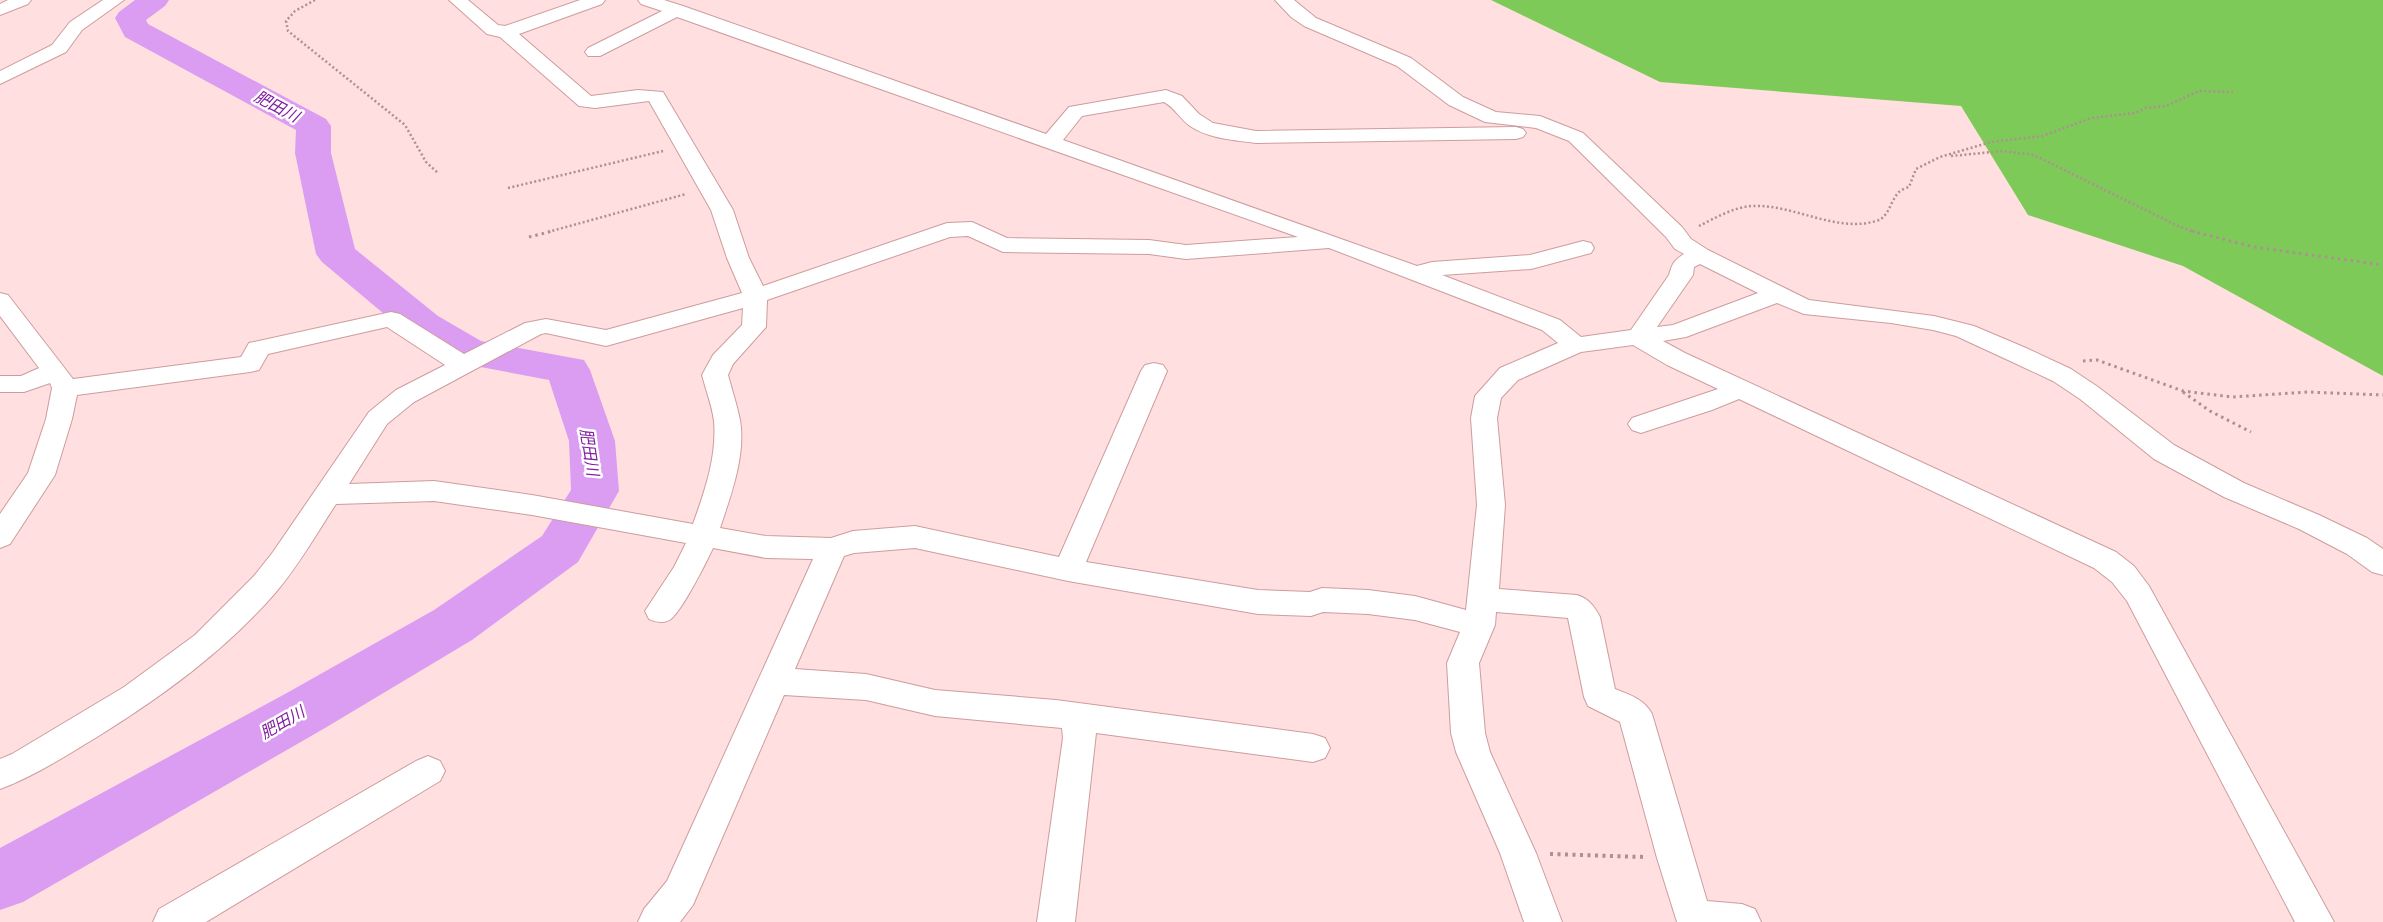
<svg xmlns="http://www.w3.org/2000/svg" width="2383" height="922" font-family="Raleway,'Noto Sans JP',sans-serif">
<rect width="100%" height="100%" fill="#ffdfdf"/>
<path fill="#7eca58" d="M1491,0h892v376l-200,-110 -155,-51 -67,-109 -301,-24z"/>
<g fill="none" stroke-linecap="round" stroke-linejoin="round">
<path fill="#db9df2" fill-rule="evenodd" d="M135,0h34l-4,6 -19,14 2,4 178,95 5,7v27l24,96 83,67 43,25 103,19 6,10 25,71 4,50 -41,71 -106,78 -147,88 -302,174 -23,8v-62l285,-154 149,-84 108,-74 29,-46 -2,-49 -20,-61 -95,-18 -46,-28 -86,-72 -6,-8 -21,-101 1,-23 -171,-93 -10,-19 4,-6z"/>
<defs>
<g id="minor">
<path d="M8,0h23l-3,4 -28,11v-11z"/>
<path d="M103,0h21l-42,30 -16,22 -66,32v-13l52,-26 18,-23z"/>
<path d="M449,0h19l30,25 7,1 75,-26h25l-3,4 -83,30 72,62 47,-6 25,2 70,118 16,48 14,28 184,-63 25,-1 35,16 142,2 37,5 112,-8 -621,-220 -77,39h-12l-3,-4 3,-4 74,-37 -21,-7 -3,-4h26l19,6 363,128 23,-27 97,-17 16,6 17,18 14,9 43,8 260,-4 7,2 3,4 -3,4 -7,2 -260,4c-21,-3 -47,-4 -66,-17 -10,-7 -15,-18 -26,-24l-82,14 -19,24 354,126 15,-4 98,-7 53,-14 8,2 3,5 -3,5 -60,16 -89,6 118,45 21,17 50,-7 38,-55c3,-11 5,-15 15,-21l-9,-5 -9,-12 -97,-96 -33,-13 -51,-6 -36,-17 -52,-39 -93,-40 -13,-9 -16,-17h19l22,18 95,40 52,39 33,15 44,4 43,17 99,94 9,12 17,11 101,50 125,16 40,10 52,22 45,21 27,18 76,58 70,38 75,32 48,23 16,11v26l-11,-3 -25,-18 -48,-25 -75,-32 -70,-38 -74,-60 -27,-18 -45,-21 -52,-24 -23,-6 -42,-7 -87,-9 -27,-11 -91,34 -23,4 22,12 431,199 18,14 15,20 185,336h-39l-168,-321 -15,-19 -18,-14 -355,-169 -27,11 -62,20 -9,3 -9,-3 -4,-6 4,-6 86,-29 -51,-24 -34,-20 -52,7 -63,28 -17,18 -4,20 8,87 -6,84 78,6c12,4 17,11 23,22l15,72c15,6 29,10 37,25l55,187 35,3 13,5 6,13h-84l-20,-64 -37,-136 -32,-16 -4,-9 -16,-79 -72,-6 -1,13 -16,38 6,70 5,19 46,101 26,69h-38l-24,-69 -44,-101 -5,-19 -4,-70 13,-31 -45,-12 -47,-6 -45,-2 -12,4 -53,-2 -190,-33 -153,-33 -61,5 -10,3 -49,113 71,5 69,16 121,10 257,34 12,4 5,10 -5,10 -12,4 -217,-29 -21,189h-38l26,-184 -1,-10 -127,-12 -69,-16 -82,-5 -91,210 -13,17h-42l6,-13 23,-28 146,-322 -47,-1 -53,-10c-7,15 -30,61 -42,71 -7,5 -15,3 -22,0l-4,-8 29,-44 12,-24 -154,-28 -98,-14 -98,3c-19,29 -37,61 -60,88 -51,59 -113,104 -179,145 -32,19 -62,39 -97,52v-30l12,-5 112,-67 71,-52 59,-59 19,-24 96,-140 27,-22 49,-25 -58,-38 -119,27 -9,16 -9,2 -173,23 -5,24 -17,56 -45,69 -10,4v-34l28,-41 18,-54 6,-31 -2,-5 -26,9h-24v-16h21l18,-8 -39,-52v-23l8,2 65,84 168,-22 8,-14 142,-31 9,2 64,40 61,-31 21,-4 60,11 136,-37 -15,-35 -16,-48 -62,-109 -54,7 -16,-2 -79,-69 -13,-3zM968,236l35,16 146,2 37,5 143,-11 213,82 16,13 -58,25 -25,28 -4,22 6,87 -11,105 -51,-14 -47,-6 -46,-2 -12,4 -52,-2 -172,-28 81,-191 -4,-6 -9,-2 -9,2 -4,6 -82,186 -144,-31 -62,5 -22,7 -65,-2 -46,-8c11,-33 26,-73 20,-108 -3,-15 -8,-30 -12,-45l5,-11 33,-37 1,-27 183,-63zM1700,264l58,29 -85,32 -16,2 36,-52 1,-8zM743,308l-1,17 -29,30 -11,20c4,15 10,31 12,46 3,35 -9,70 -21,103l-161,-29 -98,-14 -85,3 38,-60 27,-22 127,-68 5,-1 60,13z"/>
<path d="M428,756l12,5 5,10 -5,10 -234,141h-53l6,-13 257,-148z"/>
</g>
</defs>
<use href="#minor" stroke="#ce9c9e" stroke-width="2"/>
<g stroke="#ac9191" stroke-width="2.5" stroke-dasharray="2 2.5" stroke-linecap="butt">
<path d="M315,0l-20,11 -9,10 2,10 117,94 21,37 12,11"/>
<path d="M1951,156l52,-5 31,4 144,71 17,6"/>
<path d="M508,188l155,-37"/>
<path d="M1699,226c16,-8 35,-19 53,-20 42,-2 83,27 124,15 13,-3 14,-20 23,-29 2,-2 7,-4 10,-5l7,-18 24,-12 51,-15 52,-6 48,-18 44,-5 10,-5 21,-2 33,-15 34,1"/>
<path d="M548,232l138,-38"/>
</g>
<g stroke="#ac9191" stroke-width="3" stroke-dasharray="2.5 4" stroke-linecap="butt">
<path d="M2191,231l63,16 129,18"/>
<path d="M529,237l24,-6"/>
<path d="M2083,361l14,-1 86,31 49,6 76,-5 75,3"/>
<path d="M2183,392l27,19 41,21"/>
</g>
<path stroke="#ac9191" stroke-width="4" stroke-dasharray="3 4.5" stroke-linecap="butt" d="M1550,854l94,3"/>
<use href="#minor" fill="#fff" fill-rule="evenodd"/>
</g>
<g text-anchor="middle" stroke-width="5" stroke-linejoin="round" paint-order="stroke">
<g font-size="16" font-style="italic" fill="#801f9f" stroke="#fff">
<text transform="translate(277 106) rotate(28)" y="6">肥田川</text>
<text transform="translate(590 452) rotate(81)" y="6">肥田川</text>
<text transform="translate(282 722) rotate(-30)" y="6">肥田川</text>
</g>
</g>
</svg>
